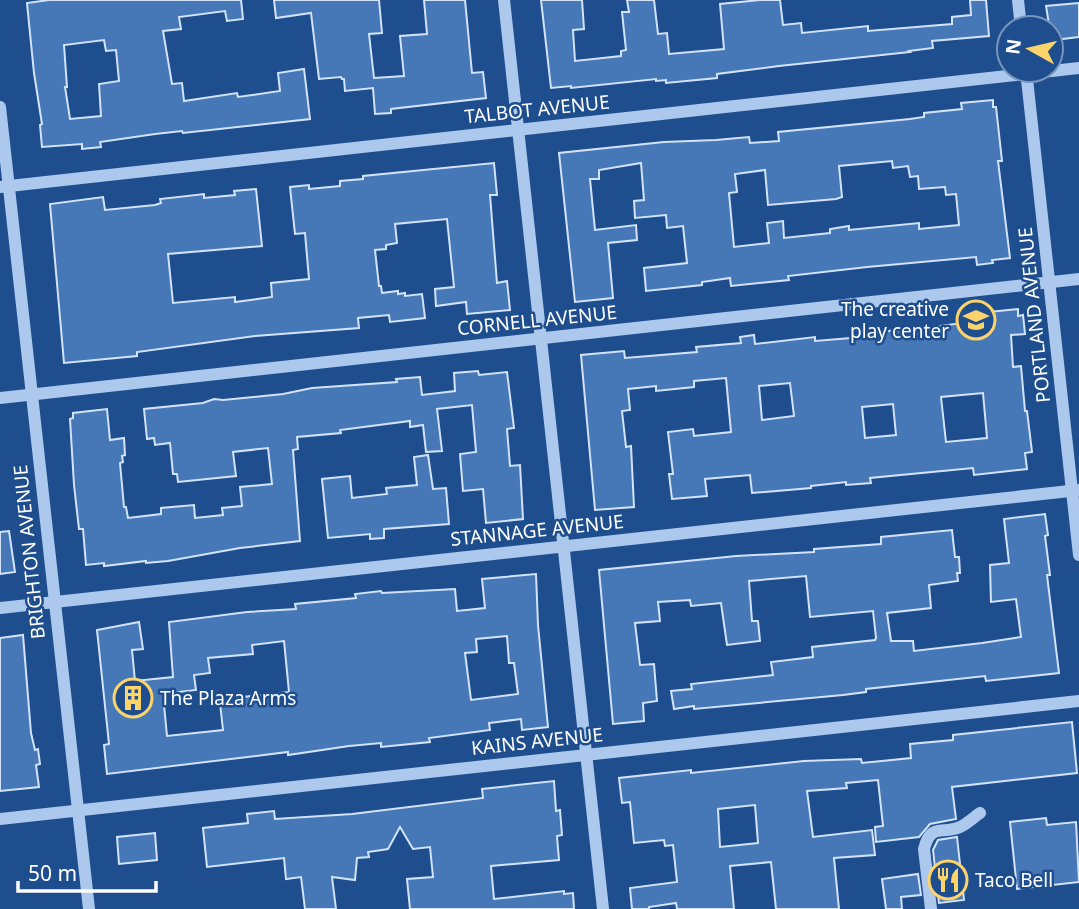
<svg xmlns="http://www.w3.org/2000/svg" width="1079" height="909" font-family="'Noto Sans',sans-serif">
<rect width="100%" height="100%" fill="#1e4e8e"/>
<g fill="#4677b6" stroke="#d2e3f9" stroke-width="2" fill-rule="evenodd">
<path d="M49,0h192l2,19 -16,2 -2,-10 -46,6 2,12 -18,2 9,53 10,-1 2,18 53,-8 1,4 42,-6 -2,-18 26,-4 6,50 -127,14 -1,-2 -27,3 -55,8 1,5 -19,2v-5l-40,3 -2,-22 2,-1 -8,-51 -7,-70zM104,40l2,11 10,-1 3,31 -20,3 2,32 -31,3 -5,-32h2l-3,-42z"/>
<path d="M274,0h105l3,33 -13,1 5,44 30,-2 -4,-40 27,-2 -3,-34h41l7,73 11,-1 3,26 -95,11v4l-16,1 -2,-26 -28,3 -1,-12h-2l-1,-2 -22,2 -8,-66 -35,5z"/>
<path d="M541,0h41l2,29 -11,1 2,31 46,-5v-5l5,-1 -4,-38h7l-2,-12h27l4,34 9,-1 2,21 55,-5 -4,-45 40,-4h20l3,25 18,-2 1,10 66,-7v5l84,-7v-7l19,-2 -1,-15h16l3,36 -57,5 1,7 -24,3 1,1 -131,14 -62,8v4l-51,5v-3l-10,1v-2l-85,9v-2l-20,2z"/>
<path d="M1079,3v34l-25,3v-3h-3l-5,-31z"/>
<path d="M993,100v7h3l6,54h-4l12,97 -18,2 1,3 -16,2 -1,-8 -109,10 -79,9 1,4 -58,6 -1,-8 -28,4v3l-56,6 -2,-23 43,-5 -4,-37 -16,2 -1,-13 -31,3 -1,-17 10,-1 -3,-37 -42,7v9h-9l5,51 41,-5 1,15 -29,3 5,55 -38,4 -16,-149 105,-11 52,-2 33,-3 1,6 29,-2 -1,-9 132,-13 14,-2v-4l38,-4 -1,-6zM892,161l1,7 15,-2 2,11 8,-1 1,13 26,-2 1,8 10,-1 3,31 -40,4v-6l-70,7v-4l-19,3v4l-46,5 -1,-17 -16,2 2,20 -35,4 -5,-54 8,-1 -2,-18 30,-4 3,35 68,-6 6,-2 -3,-31z"/>
<path d="M494,163l3,32h-7l7,88 10,-2 3,29 -43,4 -1,-12 -30,4 -1,-17 19,-2 -7,-68 -52,5 2,19 -11,2v4l-11,1 4,36h2l1,7 16,-2v3l7,-1v3l17,-2 3,24 -35,4 -1,-7 -31,3 1,10 -104,8 -118,16v4l-73,7 -14,-159 53,-7 2,13 50,-5 6,-2 -1,-4 44,-5v4l31,-3 -1,-4 22,-2 6,57 -94,8 5,49 62,-6v5l37,-5 -1,-14 38,-4 -4,-46 -10,1 -5,-47 19,-2v4l31,-3v-5l23,-2v-3z"/>
<path d="M1018,309v7l5,-1 2,19 -14,1 2,32 8,-1 4,45h2l5,41 -7,1 2,16 -53,6 -1,-7 -103,10 1,5 -25,2v-3l-35,4v2l-59,5 -2,-18 -45,4 2,17 -35,3 -3,-25h4l-5,-42 25,-3 1,7 37,-4 -5,-54 -32,3v6l-38,4v-5l-28,3 2,21 -8,1 4,36 5,-1 3,61 -39,3 -14,-155 43,-4 1,7 72,-6 -1,-5 45,-4 -1,-6 14,-2 1,9 60,-7v4l60,-5 -1,-4 27,-2 1,6 30,-3 -1,-6 40,-5 -1,-8zM790,383l4,33 -32,4 -3,-34zM983,393l4,45 -41,4 -5,-45zM893,404l3,31 -31,3 -3,-31z"/>
<path d="M478,371l1,4 28,-3 7,56 -7,1 3,37 10,-1 3,54 -37,4 -3,-34 -20,2 -3,-37 16,-2 -4,-47 -35,4 5,42 -16,1 -3,-27 -13,2v-6l-70,9 1,3 -44,4 1,12 -5,1 7,91 -60,7 -72,13 -22,2v-2l-42,5v-3l-18,2 -3,-36h-4l-5,-44 -4,-66 3,-1v-5l34,-4 3,31 14,-2 1,17 -3,1 1,6 -3,1 4,44h2l2,11 33,-4v-6l33,-3 1,13 28,-3 -1,-7 20,-2 -2,-19 32,-3 -4,-36 -35,4 3,24 -58,6 -1,-8h-4l-3,-31 -15,2 -1,-7 -7,1 -3,-30 59,-6 11,-4 9,1 60,-6 29,-6 85,-6 -1,-3 24,-2 2,18 33,-4 -1,-18z"/>
<path d="M428,455l5,34 13,-1 3,36 -65,5v9l-14,1v-5l-42,4 -6,-59 28,-3 2,22 35,-4 -1,-6 31,-3 -3,-28z"/>
<path d="M1045,514l3,21 -3,1 5,39h-3l12,98 -73,8 -1,-5 -119,13v3l-23,3 -149,14v-3l-20,3 -3,-18 21,-2 -1,-5 82,-9 -2,-13 42,-5 -1,-10 63,-7 1,-2 -3,-27 -63,6 -4,-41 -57,5 3,40h6l2,20 -33,4 -6,-42 -30,3 -1,-6 -32,2 2,19 -25,2 5,42 14,-1 3,37 -14,2 1,18 -31,3 -14,-154 137,-14 78,-4v-3l67,-5v-7l71,-7 3,27h4l1,16h-3l1,8 -29,4 2,23 -44,5 4,28h22l1,10 68,-8 39,-6 -5,-38 -25,3 -1,-37 19,-2 -5,-44z"/>
<path d="M9,531l6,41 -15,2v-42z"/>
<path d="M536,574l2,51 10,102 -26,3 -1,-11 -32,4 1,7 -61,8 1,4 -49,5v-4l-32,3 -61,9v-3l-181,22 -3,-29 5,-1 -12,-114 42,-8 4,27 -11,1 3,31 38,-4 -4,-55 78,-10 49,-3 -1,-5 61,-6 -1,-4 26,-3 1,2 73,-4 2,22 28,-3 -3,-29zM507,636l2,27h5l4,31 -47,6 -6,-47 12,-1 -1,-13zM284,641l5,51 -46,5v3l-23,3 3,27 -56,6 -4,-42 33,-4 -2,-15 16,-2 -2,-15 45,-4 -1,-9z"/>
<path d="M23,635l8,98 4,17 3,-1 2,15 -4,1 3,22 -39,4v-153z"/>
<path d="M1072,722l5,51 -125,14 4,32 -26,5 -11,13 -43,5 -1,-15 8,-1 -5,-46 -32,3 1,5 -40,3 6,46 59,-7 3,25 -41,3 5,51h-63l-5,-47 -41,4 4,43h-57l-1,-6 -27,4v2h-17l-2,-21 47,-6 -4,-37 -8,1 -1,-6 -30,3 -4,-41 -8,1 -3,-25 72,-8v3l113,-12 57,-2 1,4 49,-5 -1,-14 43,-4v-5zM755,805l3,38 -38,4 -2,-38z"/>
<path d="M554,781l2,30 4,-1 2,25 -5,1 2,24 -68,6 3,33 70,-8v3l9,-1 1,16h-164l-3,-30 26,-2 -3,-30 -17,2 -13,-22 -12,22 -20,3 1,5 -12,1 -2,22 -23,-3 4,32h-31l-4,-32 -15,2 -2,-21 -77,9 -4,-39 45,-5 -1,-9 27,-3 1,8 77,-5 131,-16 -1,-9z"/>
<path d="M1046,818l1,7 29,-3 3,60 -62,7 -7,-67z"/>
<path d="M155,833l2,27 -38,4 -2,-27z"/>
<path d="M957,837l7,63 -25,3 -6,-53 5,-10z"/>
<path d="M918,874l3,21 -20,2 1,12h-16l-4,-30z"/>
</g>
<g fill="none" stroke-linecap="round" stroke-linejoin="round">
<g stroke="#acc9ed" stroke-width="12">
<path d="M504,0l99,909"/>
<path d="M1018,0l3,28"/>
<path d="M1026,70l53,485"/>
<path d="M0,107l89,802"/>
<path d="M0,187l1079,-119"/>
<path d="M0,398l1079,-119"/>
<path d="M0,608l1079,-118"/>
<path d="M0,819l1079,-118"/>
<path d="M931,909l-7,-60c7,-27 18,-14 36,-22 7,-3 14,-10 20,-14"/>
</g>
</g>
<defs>
<symbol id="school-ring" viewBox="-11 -11 22 22"><circle r="9.5" fill="#1e4e8e" stroke="#fcd36b" stroke-width="1.5"/><path d="M0-5L7-2L0 1L-7-2ZM-4 1L0 2.5L4 1V4Q0 6-4 4Z" fill="#fcd36b"/></symbol>
<symbol id="building-ring" viewBox="-11 -11 22 22"><circle r="9.5" fill="#1e4e8e" stroke="#fcd36b" stroke-width="1.5"/><path d="M-4-6H4V6H1V3H-1V6H-4ZM-2.5-4.3h1.7v1.8h-1.7ZM.8-4.3h1.7v1.8H.8ZM-2.5-1h1.7V.8h-1.7ZM.8-1h1.7V.8H.8Z" fill="#fcd36b"/></symbol>
<symbol id="restaurant-ring" viewBox="-11 -11 22 22"><circle r="9.5" fill="#1e4e8e" stroke="#fcd36b" stroke-width="1.5"/><path d="M-5-6h1v4h1v-4h1v4h1v-4h1v5L-1.5 .5V6h-2V.5L-5-1ZM5-6V6H3V1.5H1.5Q1.5-4 5-6Z" fill="#fcd36b"/></symbol>
</defs>
<g fill-rule="evenodd">
<use href="#school-ring" x="954" y="298" width="44" height="44"/>
<use href="#building-ring" x="111" y="676" width="44" height="44"/>
<use href="#restaurant-ring" x="926" y="858" width="44" height="44"/>
</g>
<g text-anchor="middle" stroke-width="5" stroke-linejoin="round" paint-order="stroke">
<g font-size="19" fill="#fff" stroke="#1e4e8e">
<text transform="translate(537 109) rotate(-6)" y="7">TALBOT AVENUE</text>
<text transform="translate(1034 315) rotate(-96)" y="7">PORTLAND AVENUE</text>
<text transform="translate(537 320) rotate(-6)" y="7">CORNELL AVENUE</text>
<text transform="translate(537 530) rotate(-6)" y="7">STANNAGE AVENUE</text>
<text transform="translate(29 552) rotate(-96)" y="7">BRIGHTON AVENUE</text>
<text transform="translate(537 741) rotate(-6)" y="7">KAINS AVENUE</text>
</g>
<g font-size="19" fill="#fff" stroke="#1e4e8e" text-anchor="start">
<text x="949" y="316" text-anchor="end">The creative<tspan x="949" dy="22">play center</tspan></text>
<text x="160" y="705">The Plaza Arms</text>
<text x="975" y="887">Taco Bell</text>
</g>
</g>
<g transform="translate(1030 49) rotate(278)"><circle r="33" fill="#1e4e8e" stroke="#7895bb" stroke-width="2"/>
<path d="M0-5L12 26L0 18L-12 26Z" fill="#fcd36b"/>
<text y="-10" font-size="19" font-weight="bold" text-anchor="middle" fill="#ffffff">N</text>
</g>
<path d="M18 881v10h138v-10" fill="none" stroke="#ffffff" stroke-width="3.5"/>
<text x="28" y="881" font-size="21" fill="#ffffff" stroke="#1e4e8e" stroke-width="5" paint-order="stroke">50 m</text>
</svg>
